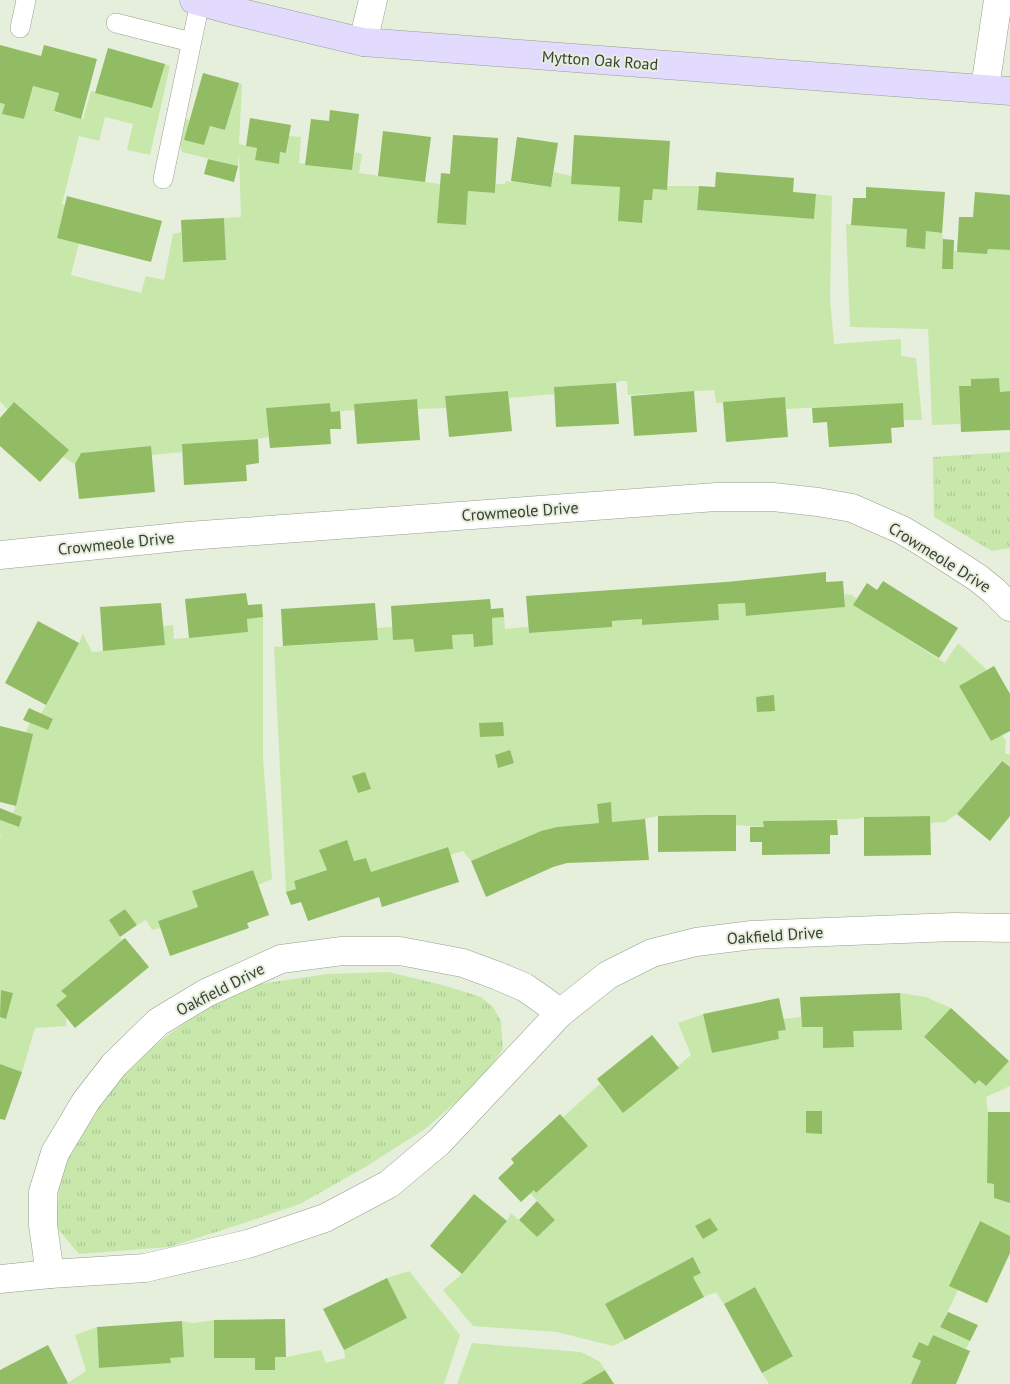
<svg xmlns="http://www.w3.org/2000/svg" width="1010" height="1384" font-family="'PT Sans',sans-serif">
<defs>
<pattern id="grass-tufts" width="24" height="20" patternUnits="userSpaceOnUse" patternTransform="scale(1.25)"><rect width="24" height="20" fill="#c8e8ab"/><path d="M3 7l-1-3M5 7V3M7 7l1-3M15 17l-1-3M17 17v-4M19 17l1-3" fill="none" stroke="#adc894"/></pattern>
</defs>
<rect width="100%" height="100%" fill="#e5efdc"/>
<g fill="url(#grass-tufts)">
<path d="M1010,452v96l-18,3 -58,-34 -1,-60z"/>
<path d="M389,972l57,14 35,11 12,10 8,14 2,28 -21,30 -57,50 -58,37 -67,38 -62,21 -69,22 -90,7 -23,-27 5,-63 31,-53 44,-52 63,-47 61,-28 67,-10z"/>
</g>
<g fill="#c8e8ab">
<path d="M165,64l5,2 -20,89 -23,-5 6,-26 -28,-7 -6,24 -20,-5 -17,68 3,1 -8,33 22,5 -8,32 70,18 5,-17 18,4 9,-46 8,-2 2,30 43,-2 -2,-42 17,-1 -2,-63 -1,12 -56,-14 -4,-13 5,-21 7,2 -5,19 19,6 6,-19 15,4 14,-47 3,1 -3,60 18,4 -2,12 23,4 2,-12 7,1 2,-17 12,1 -2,26 53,7 3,-18 7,2 -3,19 81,11 -2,39 28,2 2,-34 27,2 1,-9h9l1,-3 45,6 3,-15 66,15 -1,34 23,2 2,-23h8l1,-11 14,1v-4h32l-2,24 117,9 2,-25 16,2 -2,102 4,46 67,-5v17l15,2 6,62h-18l-2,-17 -116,6 -1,-12 -69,6 -2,-13 -86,5 -1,-14h-6l-5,2 -62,4v7l-45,4 -1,-7 -63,5 1,12 -28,1 -2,-10 -62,5v6l-23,2 -1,-9 -63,5 2,29 -11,2 -76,5v8l-30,3 -34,-5 -37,3 -6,11 -13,-7 7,-7 -55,-48 -7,7 -7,-8v-298l5,1 -2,10 21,5 9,-33 26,7 -5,19 29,7 8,-28 61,17z"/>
<path d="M846,224l61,5 -1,18 20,-16 16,2 1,6 -1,30h11l1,-18 33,3 1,-5 22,1v141l-10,1 -1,-14 -28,1v7h-12l1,38 -28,1 -4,-96 -78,-2z"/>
<path d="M845,594l7,1 5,4 -3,6 91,58 13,-20 29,27 -28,16 32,55 11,-6 4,6 -1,13h5v13l-9,-6 -44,53 -12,8 -15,1v-7l-66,1 -7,2 -93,2v6l-29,-2v-10l-77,1 -13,3 -33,3 -2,-20 -13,2 2,19 -42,4 -16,4 -70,30 -8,-10 -13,4 -3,-8 -76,25 -5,-14 -12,3 -34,-11 7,20 -33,11 2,8 -10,3 -12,-245 104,-7 -1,-12 15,-1 21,12 2,13 38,-3 -1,-14 21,-1 1,13 19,-2 -1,-27 12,-1 1,12 23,-2 1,6 83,-6v-6l30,-2v6l77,-5 -1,-16 27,-1 2,13 98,-9z"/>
<path d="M263,617v140l9,122 -14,6 -5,-15 -61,21 6,16 -40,14 2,7 -8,2 -6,-10 -9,5 -12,-16 -16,11 11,17 2,4 -60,49 5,6 -11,9 10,13v8l-31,2 -13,44 -22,-8v-227l1,-2 -1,-1v-14l18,7 4,-10 -9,-4 3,-8 16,-71 -6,-2 4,-10 18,8 5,-11 -12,-5 38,-71 4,-9 9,18 72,-7 -1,-19 10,-1 1,14 74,-7 -1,-13z"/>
<path d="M900,993l26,4 25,11 -27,30 51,46 4,-4 7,6 23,-25 1,1v24l-24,11 2,15 -1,71 7,1v14l16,5v33l-31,-14 -29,63 8,5 -18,37 30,14 -4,8 -33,-14 -5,11 -9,-4 -6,15 8,4 -10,23h-142l-7,-11 31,-18 -38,-68 -31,17 -8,-12 -12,5 -11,-20 8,-5 -8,-15 -87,47 19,36 -12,6 -56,-14 -84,-6 -30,-36 19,-16 45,-53 4,-8 26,24 18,-17 -25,-27 4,-3 2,3 52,-47 -26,-28 38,-34 23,28 68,-57 -13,-32 25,-9 9,39 67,-14 -1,-8 8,-2 -3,-10 18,-2 1,10h21l1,21 29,-17 48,-1z"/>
<path d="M409,1271l51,64 -16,49h-378l20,-13 -11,-36 22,-8 2,41 71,-5v-5l14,-1 -2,-36 12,2 20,-3 1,38h40v12h20v-13h11l35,-7 5,13 19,-5 -1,-8 63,-32 -20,-40z"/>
<path d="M472,1343l109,9 18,9 6,9 -24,14h-124z"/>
</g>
<g fill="#91bc64">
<path d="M0,45l41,11 3,-11 53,14 -16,60 -27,-8 5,-18 -26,-7 -9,33 -22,-5 3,-10 -5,-1z"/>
<path d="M108,48l57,16 -13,44 -57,-15z"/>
<path d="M203,73l36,10 -14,47 -15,-4 -6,19 -20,-5z"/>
<path d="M330,110l29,4 -7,56 -47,-5 6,-46 18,2z"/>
<path d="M250,118l41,7 -5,28 -6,-1 -1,12 -24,-4 2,-12 -11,-2z"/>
<path d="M383,131l48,6 -6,45 -47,-6z"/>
<path d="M453,135l45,3 -3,55 -27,-2 -2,34 -29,-2 4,-50 9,1z"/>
<path d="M574,135l96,6 -3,49 -14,-1 -1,11h-8l-2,23 -24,-2 2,-34 -49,-3z"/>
<path d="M517,137l41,6 -7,44 -40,-6z"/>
<path d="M208,159l30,7 -4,16 -30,-8z"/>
<path d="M716,172l78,6 -1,14 23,2 -2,25 -117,-9 2,-24 16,1z"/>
<path d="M866,187l79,5 -3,41 -16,-2 -1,18 -19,-2 1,-18 -56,-4 2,-27h13z"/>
<path d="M975,192l35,3v55l-22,-1 -1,5 -30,-2 2,-35h14z"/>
<path d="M67,196l95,25 -11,41 -94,-24z"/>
<path d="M224,218l2,42 -43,2 -2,-42z"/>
<path d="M943,239l11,1 -1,29h-11z"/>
<path d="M999,378l1,14 10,-1v39l-49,2 -2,-46h12v-7z"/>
<path d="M616,383l3,41 -63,3 -2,-40z"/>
<path d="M508,391l4,40 -63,6 -4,-41z"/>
<path d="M694,391l3,41 -63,4 -3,-40z"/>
<path d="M785,397l3,40 -62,5 -3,-40z"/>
<path d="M417,399l3,41 -63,4 -3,-40z"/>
<path d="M14,402l55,48 -29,32 -40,-36v-28z"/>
<path d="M330,403l1,9 9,-1 1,18h-11l1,15 -61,4 -4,-40z"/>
<path d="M903,403l1,24 -13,1 1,15 -63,4 -2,-25 -14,1 -1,-15z"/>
<path d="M258,439l1,24 -13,2 1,16 -63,4 -2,-41z"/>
<path d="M151,446l4,46 -76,7 -4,-35 6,-11z"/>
<path d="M826,572v10l17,-1 2,26 -99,9 -1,-13 -27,1 1,16 -77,5v-6l-30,2v6l-83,6 -3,-37 200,-14z"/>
<path d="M883,581l75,47 -19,30 -86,-53 14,-22 10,7z"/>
<path d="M246,593l2,12 14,-1 1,13 -16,2 1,13 -59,6 -4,-39z"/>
<path d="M490,599l1,10 12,-1 1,9 -12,1 1,27 -19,2 -1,-13 -21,1 1,14 -38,3 -2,-13 -20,1 -2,-34z"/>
<path d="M161,603l4,42 -62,6 -3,-44z"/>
<path d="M375,603l3,37 -95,6 -2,-37z"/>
<path d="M38,621l41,22 -33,62 -41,-22z"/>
<path d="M994,666l16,28v37l-19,10 -32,-55z"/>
<path d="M774,695l1,16 -18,1 -1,-15z"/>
<path d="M29,708l24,11 -5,11 -25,-10z"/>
<path d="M503,722l1,14 -24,1 -1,-14z"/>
<path d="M0,726l33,8 -17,72 -16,-4z"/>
<path d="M510,750l4,13 -16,5 -3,-13z"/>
<path d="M1002,761l8,6v49l-20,25 -33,-27z"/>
<path d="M365,772l6,17 -13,4 -6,-17z"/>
<path d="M611,802l1,20 33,-3 4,41 -82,3 -14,4 -67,30 -15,-36 70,-30 16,-4 42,-4 -2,-19z"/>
<path d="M0,808l22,9 -3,10 -19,-7z"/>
<path d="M702,815h34v36l-78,1v-36z"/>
<path d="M930,816l1,39 -67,1v-39z"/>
<path d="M837,820l1,15h-8v19l-68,1v-13h-12v-15h14l-1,-6z"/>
<path d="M347,840l7,21 12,-3 5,14 77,-25 11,35 -77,25 -3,-10 -71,24 -7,-19 -10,3 -5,-13 10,-3 -2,-8 33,-11 -8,-20z"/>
<path d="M253,870l16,45 -22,8 2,5 -79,28 -12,-35 40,-14 -6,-16z"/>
<path d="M125,909l12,16 -17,12 -11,-17z"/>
<path d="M125,938l24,29 -74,61 -19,-23 11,-9 -6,-5z"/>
<path d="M1,990l12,3 -7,26 -6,-2z"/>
<path d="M900,993l2,37 -49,1 1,16 -31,1v-21h-21l-2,-30z"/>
<path d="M779,998l7,32 -8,1 1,8 -67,14 -9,-39z"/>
<path d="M951,1008l58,53 -23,25 -7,-6 -4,4 -51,-47z"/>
<path d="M652,1035l27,33 -56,45 -26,-34z"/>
<path d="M0,1064l22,8 -17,48 -5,-1z"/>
<path d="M806,1111h16v23l-16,-1z"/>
<path d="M988,1112h22v91l-16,-5v-14l-7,-1z"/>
<path d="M560,1114l28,32 -52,47 -2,-3 -13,12 -23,-24 16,-15 -3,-4z"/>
<path d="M474,1194l33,27 -45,53 -32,-28z"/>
<path d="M537,1201l18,19 -18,17 -18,-17z"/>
<path d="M710,1218l8,12 -15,9 -8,-13z"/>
<path d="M980,1221l30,15v17l-23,50 -38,-17z"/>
<path d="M693,1257l8,16 -8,4 11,20 -79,43 -20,-36z"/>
<path d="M387,1278l20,40 -63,32 -21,-41z"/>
<path d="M755,1287l38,69 -31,17 -38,-69z"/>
<path d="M948,1312l30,13 -8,16 -30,-14z"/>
<path d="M285,1319l1,38h-11v13h-20v-12h-41v-38z"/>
<path d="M182,1321l2,36 -14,1 1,5 -72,5 -2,-41z"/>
<path d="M933,1335l37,16 -14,33h-45l10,-23 -9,-4 7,-15 9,4z"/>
<path d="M48,1345l20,38 -2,1h-66v-14z"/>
<path d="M605,1370l9,14h-33z"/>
</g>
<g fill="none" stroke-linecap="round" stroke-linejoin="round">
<defs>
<g id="service">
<path d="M116,23l75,19"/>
<path d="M20,28l6,-28"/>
<path d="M163,179l37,-177"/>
</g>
<g id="minor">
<path d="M363,42l10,-42"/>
<path d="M985,88l13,-88"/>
<path d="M0,555l188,-19 528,-39h57l45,5 34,6 50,22 22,13 54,35 16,13 16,16"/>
<path d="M50,1274l-7,-49v-33l12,-39 31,-52 28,-36 44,-43 48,-29 75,-34 61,-8h58l63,12 35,13 26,11 19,13 17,13"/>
<path d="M0,1279l50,-5 95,-6 103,-24 77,-26 64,-34 50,-42 121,-129 48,-38 44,-22 44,-11 56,-7 202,-8 56,1"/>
</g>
<path id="secondary" d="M194,0l44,12 125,30 647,49"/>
</defs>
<use href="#service" stroke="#969f8e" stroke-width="20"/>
<use href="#minor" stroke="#969f8e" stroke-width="29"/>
<use href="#secondary" stroke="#969f8e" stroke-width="29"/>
<use href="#service" stroke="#fff" stroke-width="19"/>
<use href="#minor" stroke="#fff" stroke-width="28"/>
<use href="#secondary" stroke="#e3dbfe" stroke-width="28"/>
</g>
<g text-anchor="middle" stroke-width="4" stroke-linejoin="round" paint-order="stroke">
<g font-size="16" fill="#3a3e37" stroke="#e5efdc">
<text transform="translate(600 60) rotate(4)" y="6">Mytton Oak Road</text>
<text transform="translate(520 511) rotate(-4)" y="6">Crowmeole Drive</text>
<text transform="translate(116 543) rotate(-6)" y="6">Crowmeole Drive</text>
<text transform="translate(940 557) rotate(32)" y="6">Crowmeole Drive</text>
<text transform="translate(775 935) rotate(-4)" y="6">Oakfield Drive</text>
<text transform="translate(220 989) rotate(-27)" y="6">Oakfield Drive</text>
</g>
</g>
</svg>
